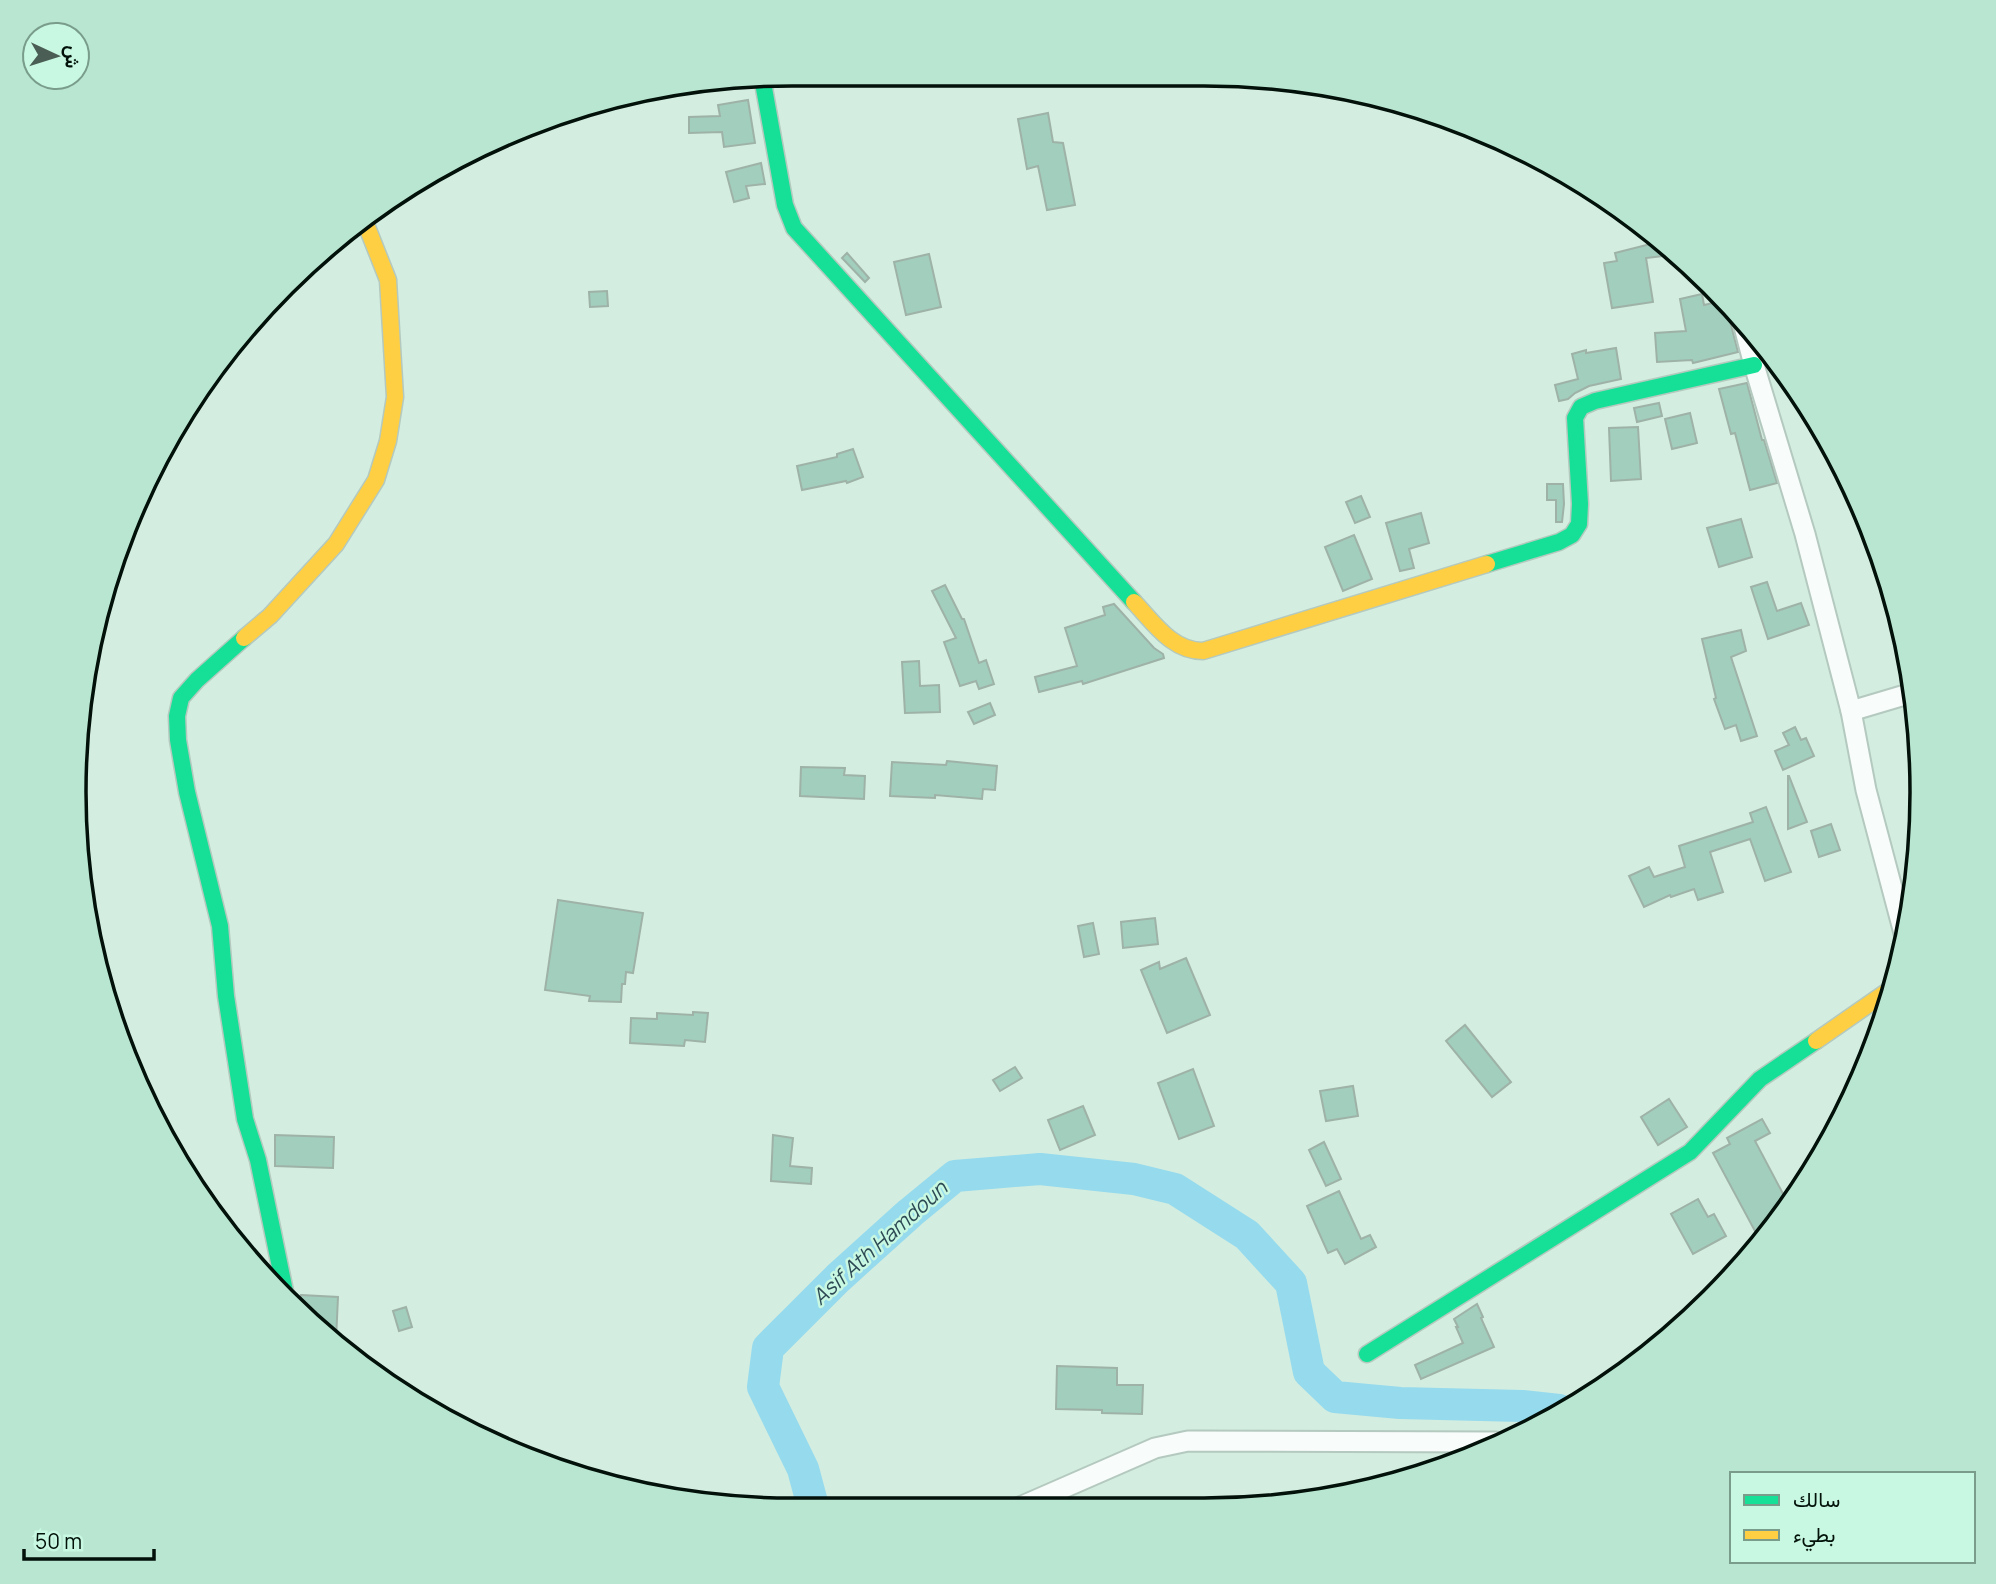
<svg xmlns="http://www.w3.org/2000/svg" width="1996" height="1584" font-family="Manrope,Vazirmatn,sans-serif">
<rect width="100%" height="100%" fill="#d3ede0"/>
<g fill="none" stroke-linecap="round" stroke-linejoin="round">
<path stroke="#95daed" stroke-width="32" d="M814,1510l-11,-41 -40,-82 5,-39 70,-70 72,-65 45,-37 85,-7 94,10 41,10 72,46 44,48 18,89 26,25 65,6 122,3 37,4 7,3"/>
</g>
<g fill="#a2cebd" stroke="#9eb2a8" stroke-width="2">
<path d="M748,100l7,43 -31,4 -2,-15 -33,1v-16l31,-1 -2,-11z"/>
<path d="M1048,113l5,29 10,1 12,62 -28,5 -9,-44 -11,3 -9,-50z"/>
<path d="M761,163l4,21 -19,2 3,12 -15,4 -8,-30z"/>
<path d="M1662,241l18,13 -34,4 7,44 -41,6 -8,-45 13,-2 -2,-8z"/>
<path d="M847,253l22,25 -4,4 -23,-24z"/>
<path d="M929,254l12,53 -35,8 -12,-53z"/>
<path d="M607,291l1,15 -18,1 -1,-15z"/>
<path d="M1702,294l2,11 22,-5 6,6 -3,5v6l9,35 -45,11 -1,-3 -35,2 -2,-29 31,-2 -6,-32z"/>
<path d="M1616,348l5,31 -32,7 -14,7 -7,6 -9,2 -4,-16 23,-6 -6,-25 14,-4v3z"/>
<path d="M1747,383l15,57h2l13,43 -27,7 -15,-57 -4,1 -12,-45z"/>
<path d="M1659,403l3,13 -25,6 -3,-14z"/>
<path d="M1690,413l7,30 -25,6 -7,-30z"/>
<path d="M1638,427l3,52 -30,2 -2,-53z"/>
<path d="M853,449l10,28 -16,6 -1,-2 -44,9 -5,-24 40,-9v-3z"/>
<path d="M1547,484h16l1,20 -2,18h-6v-22h-9z"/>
<path d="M1361,496l9,21 -15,6 -9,-21z"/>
<path d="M1421,513l8,30 -20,6 5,19 -14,3 -14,-48z"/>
<path d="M1741,519l11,38 -33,10 -12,-39z"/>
<path d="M1354,535l18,44 -29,12 -18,-44z"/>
<path d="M1767,582l10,29 24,-8 8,22 -41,14 -17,-52z"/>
<path d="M945,585l17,34h2l15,44 7,-3 8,24 -15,5 -3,-8 -16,5 -16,-44 12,-4 -24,-47z"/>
<path d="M1114,604l40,44 9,6 1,4 -81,26 -1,-3 -43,11 -4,-15 42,-11 -12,-38 40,-13 -2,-8z"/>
<path d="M1741,630l5,21 -15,6 26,79 -16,5 -5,-16 -11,4 -11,-30 2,-1 -14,-59z"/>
<path d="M919,661l1,25 19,-1 1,27 -35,1 -3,-51z"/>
<path d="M990,703l5,12 -21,9 -6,-12z"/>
<path d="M1795,727l6,13 5,-2 8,18 -31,14 -8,-19 14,-6 -6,-12z"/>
<path d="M947,761l50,5 -2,24 -12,-1 -1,10 -47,-4v3l-45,-2 2,-34 54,3z"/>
<path d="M801,767l44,1 -1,7 21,1 -1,23 -64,-3z"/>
<path d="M1788,776h1l18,46 -19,7z"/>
<path d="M1766,807l25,65 -26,9 -15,-42 -40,13 13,40 -25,8 -4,-11 -23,8 -1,-2 -26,12 -15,-31 20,-9 5,10 31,-10 -6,-21 74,-24 -3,-9z"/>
<path d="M1831,824l9,26 -21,7 -8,-26z"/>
<path d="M558,900l85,13 -10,60 -7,-1 -1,12h-3l-1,18 -32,-1 1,-5 -45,-6z"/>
<path d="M1155,918l3,26 -35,4 -2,-26z"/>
<path d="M1093,923l6,31 -15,3 -6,-31z"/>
<path d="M1186,958l24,57 -43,18 -26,-63 18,-8 1,7z"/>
<path d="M693,1012l15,1 -3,29 -20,-2 -1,6 -54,-3 1,-25 26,1v-6l36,2z"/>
<path d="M1465,1025l46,57 -19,15 -46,-56z"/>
<path d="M1015,1067l7,11 -22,13 -7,-11z"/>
<path d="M1193,1069l21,57 -35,13 -21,-56z"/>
<path d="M1353,1086l5,30 -32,5 -6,-30z"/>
<path d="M1669,1099l18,28 -29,18 -17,-28z"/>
<path d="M1083,1106l12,29 -35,15 -12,-30z"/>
<path d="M1762,1119l8,14 -15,8 34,64 -10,16 -23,12 -43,-80 17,-9 -3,-6z"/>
<path d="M275,1135l59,2 -1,31 -58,-2z"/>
<path d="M773,1135l20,3 -3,28 22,2 -1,16 -40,-3z"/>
<path d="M1324,1142l17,37 -15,7 -17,-36z"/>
<path d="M1339,1191l22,48 9,-4 6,12 -31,17 -8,-15 -9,4 -21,-47z"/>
<path d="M1698,1199l10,18 6,-3 12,22 -33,18 -22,-40z"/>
<path d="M301,1295l37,2 -2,43 -38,-34z"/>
<path d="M1477,1304l6,13 -2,1 13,29 -73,32 -6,-14 48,-22 -7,-16h2l-4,-8z"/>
<path d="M406,1307l6,20 -13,4 -6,-20z"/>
<path d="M1057,1366l60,2v17h26l-1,29 -40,-1v-3l-46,-1z"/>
</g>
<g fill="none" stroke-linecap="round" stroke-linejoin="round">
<defs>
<g id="street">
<path d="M1741,315l13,50 51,169 46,177 15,79 39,147"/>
<path d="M1851,711l64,-19"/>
<path d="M1013,1510l142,-62 33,-7 308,1"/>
</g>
<g id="fast">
<path d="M762,77l23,128 9,23 340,374"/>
<path d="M1487,564l72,-22 13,-7 7,-11 1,-20 -5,-86 6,-11 14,-6 159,-36"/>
<path d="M244,638l-47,42 -16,18 -4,18 1,24 9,52 33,134 6,70 19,123 13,41 28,136"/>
<path d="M1367,1354l323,-202 70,-73 56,-38"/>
</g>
<g id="slow">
<path d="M1134,602c20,21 38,49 69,49l284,-87"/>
<path d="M244,638l26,-22 66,-72 40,-64 12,-39 7,-44 -7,-117 -23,-58"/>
<path d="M1816,1041l79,-55"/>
</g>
</defs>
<use href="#street" stroke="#b4c9bf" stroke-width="23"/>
<use href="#fast" stroke="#b4c9bf" stroke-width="19"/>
<use href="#slow" stroke="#b4c9bf" stroke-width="19"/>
<use href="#street" stroke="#f8fcfa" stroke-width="19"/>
<use href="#fast" stroke="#16e098" stroke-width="16"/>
<use href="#slow" stroke="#ffcf43" stroke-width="16"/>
</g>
<g text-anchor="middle" stroke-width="5" stroke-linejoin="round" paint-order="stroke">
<g font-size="21" font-style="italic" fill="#2d4954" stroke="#c8f8e1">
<text transform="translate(880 1243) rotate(-42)" y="7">Asif Ath Hamdoun</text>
</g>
</g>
<path d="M0 0H1996V1584H0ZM792 86H1204A706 706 0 0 1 1910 792V792A706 706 0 0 1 1204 1498H792A706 706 0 0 1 86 792V792A706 706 0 0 1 792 86Z" fill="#b8e6d0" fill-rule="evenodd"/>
<path fill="none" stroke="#02110a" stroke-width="3.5" d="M792 86H1204A706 706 0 0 1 1910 792V792A706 706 0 0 1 1204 1498H792A706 706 0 0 1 86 792V792A706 706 0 0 1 792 86Z"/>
<rect x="1730" y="1472" width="245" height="91" fill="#c8f8e1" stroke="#799c8b" stroke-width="2"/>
<rect x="1744" y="1495" width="35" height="10" fill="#16e098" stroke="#799c8b" stroke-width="2"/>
<text x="1793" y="1507" font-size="21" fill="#02110a">سالك</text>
<rect x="1744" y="1530" width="35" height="10" fill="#ffcf43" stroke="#799c8b" stroke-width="2"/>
<text x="1793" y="1542" font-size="21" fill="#02110a">بطيء</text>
<g transform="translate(56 56) rotate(94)"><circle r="33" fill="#c8f8e1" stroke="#799c8b" stroke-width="2"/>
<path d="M0-5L12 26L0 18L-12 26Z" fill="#4b5e55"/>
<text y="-10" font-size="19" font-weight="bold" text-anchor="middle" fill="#02110a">ش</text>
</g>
<path d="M24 1549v10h130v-10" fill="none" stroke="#02110a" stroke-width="3.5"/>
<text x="35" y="1549" font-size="21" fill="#02110a" stroke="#c8f8e1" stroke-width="5" paint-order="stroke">50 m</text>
</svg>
